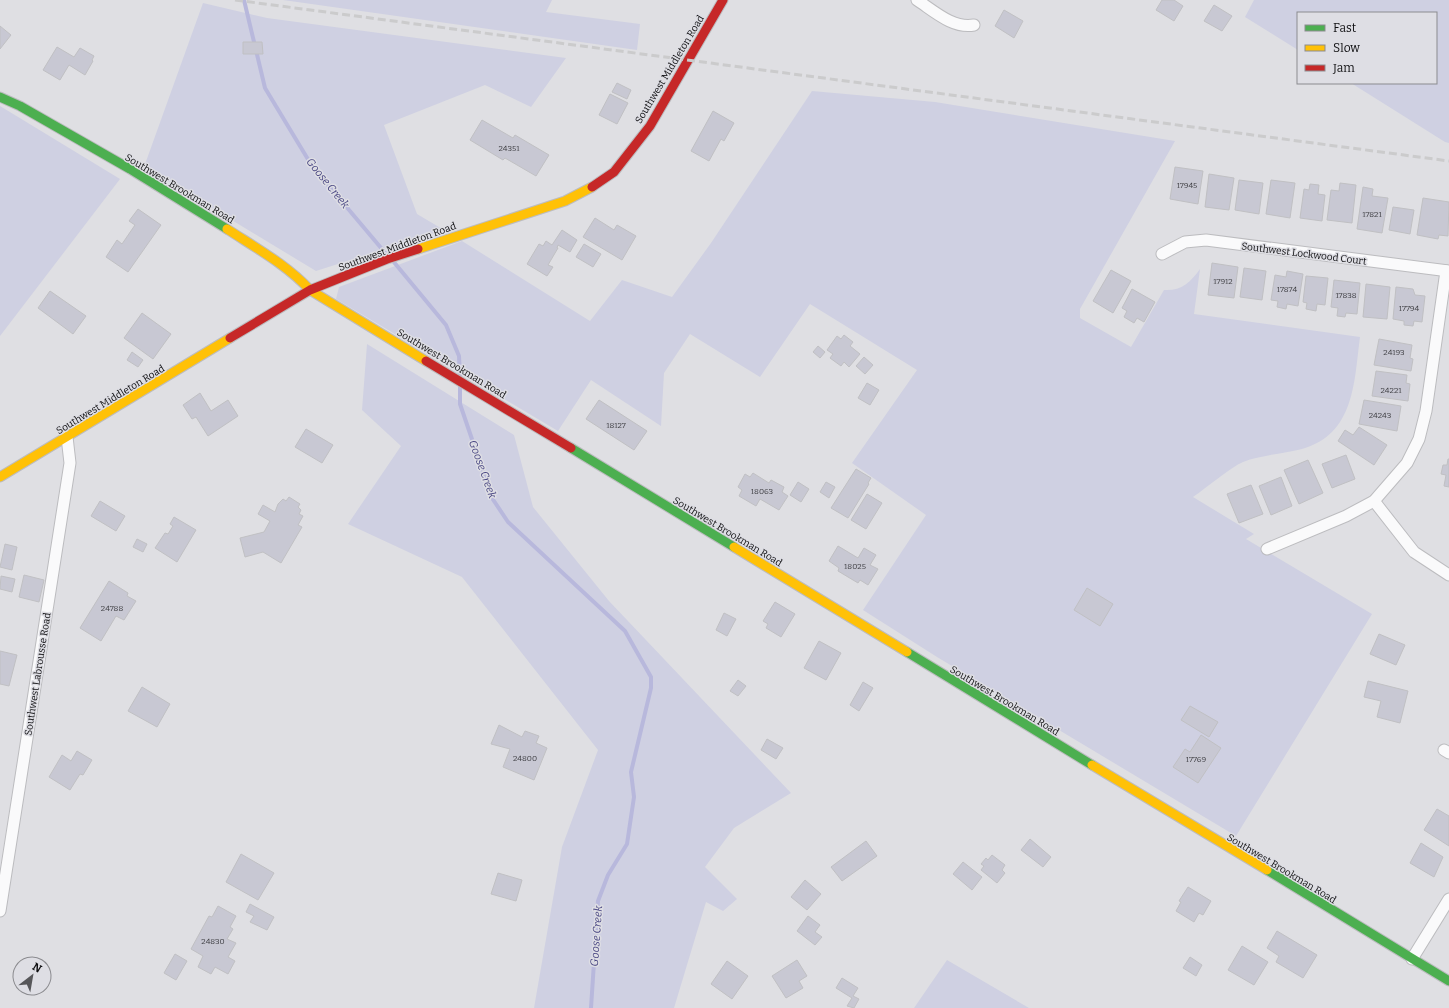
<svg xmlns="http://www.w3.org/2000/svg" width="1449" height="1008" font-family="Bitter,serif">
<rect width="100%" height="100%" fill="#dfdfe3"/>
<g fill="#cfd0e2">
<path d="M283,0h269l-6,12 94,12 -3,26z"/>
<path d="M1254,0h195v143l-4,-1 -94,-59h85v-70h-138v37l-53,-33z"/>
<path d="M203,3l64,15 299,40 -35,49 -46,-22 -101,40 33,89 27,16 -128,41 -172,-104z"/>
<path d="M812,91l123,11 240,39 -95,168v9l51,29 33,-57c17,1 26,-7 36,-21l-6,45 166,23c-6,45 -5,97 -58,112 -19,5 -41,6 -59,13 -12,5 -38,27 -50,35l61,37 -8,5 126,75 -136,222 -299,-179 -74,-47 63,-95 -74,-52 65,-93 -107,-66 -50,73 -70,-43 -26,39 -3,53 -70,-46 -33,51 -222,-132 3,-12 123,-46 128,80 32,-41 50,17 39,-54z"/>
<path d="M0,106l120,73 -120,157z"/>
<path d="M367,344l147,91 19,72 76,94 182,192 -57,35 -29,39 32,32 -14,12 -17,-9 -32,106h-140l28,-161 36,-97 -136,-173 -114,-53 53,-78 -39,-36z"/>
<path d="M947,960l82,48h-115z"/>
</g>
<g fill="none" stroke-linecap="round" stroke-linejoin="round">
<g stroke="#b8b8dc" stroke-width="4">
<path d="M244,0l21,88 47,78 75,89"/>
<path d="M393,261l53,64 13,31 1,21"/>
<path d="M460,385v19l32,94 16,24 117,109 26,46v11l-20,84 3,25 -7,47 -19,31 -10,26 -7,107"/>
</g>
</g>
<g fill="#c8c8d3" stroke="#c0c0c3">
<path d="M1162,0h12l9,6 -9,15 -18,-11z"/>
<path d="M1214,5l18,11 -10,15 -18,-10z"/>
<path d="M1004,10l19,11 -9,17 -19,-12z"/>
<path d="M0,26l11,9 -11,14z"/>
<path d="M243,42h19l1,12h-20z"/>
<path d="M57,47l17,10 6,-9 14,8 -2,4 1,1 -8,14 -16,-10 -9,15 -17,-10z"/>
<path d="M617,83l14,7 -4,9 -15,-7z"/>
<path d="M610,94l18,9 -11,21 -18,-9z"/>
<path d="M713,111l21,12 -10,18 -3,-2 -12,22 -18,-10z"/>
<path d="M482,120l31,18 2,-3 34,20 -13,21 -31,-18 -2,2 -33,-20z"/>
<path d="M1175,167l28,4 -5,33 -28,-5z"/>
<path d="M1209,174l25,4 -5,32 -24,-3z"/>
<path d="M1239,180l24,3 -4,31 -24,-4z"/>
<path d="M1271,180l24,3 -5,35 -24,-4z"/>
<path d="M1340,183l16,2 -4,38 -25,-3 4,-30 8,1z"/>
<path d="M1310,184l9,1 -1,9 7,1 -3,26 -22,-3 4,-29 5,1z"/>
<path d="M1363,187l10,2 -1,7 16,2 -6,35 -25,-4z"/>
<path d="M1423,198l26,4 -1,34 -9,-1 -1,4 -21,-4z"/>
<path d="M1393,207l21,3 -4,24 -21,-4z"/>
<path d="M138,209l23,16 -33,47 -22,-15 11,-17 5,4 13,-19 -6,-4z"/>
<path d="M595,218l19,12 3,-5 19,11 -14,24 -39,-23z"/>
<path d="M562,230l15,10 -7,12 -12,-7 -1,3h1l-10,17 5,2 -6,9 -20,-12 12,-20 4,2 3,-5 6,4z"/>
<path d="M584,244l17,10 -8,13 -17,-10z"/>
<path d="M1212,263l26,4 -4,31 -26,-3z"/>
<path d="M1244,268l22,3 -4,29 -22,-3z"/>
<path d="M1111,270l20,11 -18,32 -20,-12z"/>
<path d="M1287,271l16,3 -5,32 -11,-2 -1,5 -9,-2 1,-6 -7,-1 4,-25 11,2z"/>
<path d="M1306,276l22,2 -3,27 -8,-1 -1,7 -10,-2 1,-6 -4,-1z"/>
<path d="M1334,280l26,3 -3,31 -11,-1 -1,4 -8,-1 1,-8 -7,-1z"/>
<path d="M1366,284l24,3 -3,32 -24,-2z"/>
<path d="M1396,287l17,2 2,6 10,1 -3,26 -8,-1 -1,5 -9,-1v-4l-11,-2z"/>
<path d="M1132,289l23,13 -11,20 -7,-4 -3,5 -10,-6 3,-6 -5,-3z"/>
<path d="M50,291l36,25 -13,18 -35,-26z"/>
<path d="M142,313l29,21 -18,25 -29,-21z"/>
<path d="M844,335l9,7 -3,4 10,8 -11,13 -5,-5 -3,4 -11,-8 3,-4 -6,-4 10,-14 4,3z"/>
<path d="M1379,339l33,6 -2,13 3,1 -2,12 -37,-6z"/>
<path d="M818,346l7,6 -5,6 -7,-6z"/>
<path d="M132,352l11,8 -5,7 -11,-7z"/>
<path d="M864,357l9,8 -8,9 -9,-8z"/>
<path d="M1376,371l31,4 -1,8 4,1 -2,17 -36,-5z"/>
<path d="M867,383l12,7 -9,15 -12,-7z"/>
<path d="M200,393l11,18 17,-11 10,16 -30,20 -12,-19 -4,2 -9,-14z"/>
<path d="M599,400l48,31 -13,19 -48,-31z"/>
<path d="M1364,400l37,6 -4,25 -38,-7z"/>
<path d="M1359,427l28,18 -13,20 -36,-24 7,-11 8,5z"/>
<path d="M306,429l27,16 -11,18 -27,-16z"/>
<path d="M1346,455l9,24 -23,9 -10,-24z"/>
<path d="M1448,459h1v28l-5,-1 2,-11 -5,-1 2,-9h4z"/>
<path d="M1308,460l15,33 -24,11 -15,-34z"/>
<path d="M856,469l15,9 -3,5 1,1 -21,34 -17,-10z"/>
<path d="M753,473l16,10 2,-3 13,7 -2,5 6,4 -9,14 -19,-11 -4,7 -17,-10 3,-6 -4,-3 7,-13 5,3z"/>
<path d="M1281,477l11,29 -21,9 -12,-29z"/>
<path d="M798,482l11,7 -8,13 -11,-7z"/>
<path d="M826,482l9,5 -6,11 -9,-6z"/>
<path d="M1251,485l12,29 -24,9 -12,-29z"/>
<path d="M867,494l15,9 -16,26 -15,-9z"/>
<path d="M289,497l11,7 -2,3 3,3 -2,4 4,2 -5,9 4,2 -21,36 -18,-11 -18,5 -5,-19 24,-6 6,-11 -12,-7 5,-9 12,7 3,-8 5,-5 3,2z"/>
<path d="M100,501l25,15 -9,15 -25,-15z"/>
<path d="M174,517l22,13 -19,32 -22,-14 10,-15 3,1 5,-8 -3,-2z"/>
<path d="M137,539l10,5 -4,8 -10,-5z"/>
<path d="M5,544l12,3 -5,23 -12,-3z"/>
<path d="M838,546l20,12 6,-10 12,7 -6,10 8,4 -10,16 -8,-5 -2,3 -20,-12 1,-3 -10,-7z"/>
<path d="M24,575l20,5 -5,22 -20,-5z"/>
<path d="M1,576l14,3 -3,13 -12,-3z"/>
<path d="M109,581l19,12 -1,3 9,5 -12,19 -8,-4 -15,25 -21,-13z"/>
<path d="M1087,588l26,16 -13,22 -26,-16z"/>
<path d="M775,602l20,12 -14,23 -15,-9 2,-4 -5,-3z"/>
<path d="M724,613l12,6 -9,17 -11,-6z"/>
<path d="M1379,634l26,11 -9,20 -26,-11z"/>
<path d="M819,641l22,12 -15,27 -22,-12z"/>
<path d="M0,651l17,4 -8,31 -9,-2z"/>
<path d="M738,680l8,6 -8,10 -8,-5z"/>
<path d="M1368,681l40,10 -8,32 -23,-6 4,-16 -17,-4z"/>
<path d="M863,682l10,6 -14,23 -9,-6z"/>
<path d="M142,687l28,17 -13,23 -29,-16z"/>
<path d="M1190,706l28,16 -9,15 -28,-17z"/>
<path d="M499,725l23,12 3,-6 14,5 -3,7 11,5 -13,32 -31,-13 7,-18 -19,-5z"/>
<path d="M1201,735l20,13 -23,35 -25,-16 12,-18 5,3z"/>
<path d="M767,739l16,9 -7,11 -15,-9z"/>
<path d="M77,751l15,9 -9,15 -3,-1 -10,16 -21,-13 13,-22 9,6z"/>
<path d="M1437,809l12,7v30l-25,-16z"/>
<path d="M1030,839l21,18 -8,10 -22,-17z"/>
<path d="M866,841l11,15 -35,25 -11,-14z"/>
<path d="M1421,843l22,14 -9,20 -24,-14z"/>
<path d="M241,854l33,19 -16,27 -32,-18z"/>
<path d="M992,855l13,10 -3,5 3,3 -8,10 -16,-13 3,-4 -3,-2 5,-6 2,2z"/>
<path d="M963,862l19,15 -10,13 -19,-16z"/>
<path d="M498,873l24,7 -6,21 -25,-7z"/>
<path d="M805,880l16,14 -14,16 -16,-13z"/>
<path d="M1188,887l23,14 -8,14 -4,-2 -5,9 -18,-11 5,-9 -2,-1z"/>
<path d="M250,904l24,13 -7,13 -17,-8 4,-6 -8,-4z"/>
<path d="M218,906l18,10 -6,11 3,2 -6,10 9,4 -8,14 7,4 -7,13 -13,-7 -4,7 -13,-7 5,-11 -12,-7 18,-33 3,1z"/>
<path d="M808,916l12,9 -5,7 7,5 -7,8 -18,-14z"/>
<path d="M1277,931l40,24 -14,23 -27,-16 3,-6 -12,-8z"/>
<path d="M1242,946l26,16 -14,23 -26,-15z"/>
<path d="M175,954l12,7 -11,19 -12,-7z"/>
<path d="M1190,957l12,8 -6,11 -13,-8z"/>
<path d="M797,960l10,16 -8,5 4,7 -17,10 -14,-22z"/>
<path d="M727,961l21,15 -16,23 -21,-15z"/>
<path d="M842,978l16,10 -5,8 6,3 -5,9 -7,-2 5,-8 -16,-10z"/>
</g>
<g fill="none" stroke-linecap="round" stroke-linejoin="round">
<defs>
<g id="street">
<path d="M917,0c17,11 36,29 57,25"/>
<path d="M1162,254l23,-12 21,-2 243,31"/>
<path d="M1374,501l40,51 35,23"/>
<path d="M1267,549l79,-33 28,-15 33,-38 12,-24 7,-28 20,-140"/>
<path d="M1444,750l5,3"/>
<path d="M0,911l70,-448 -3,-26"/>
<path d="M1412,959l37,-60"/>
</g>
<g id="fast">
<path d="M0,97l20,9 110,63 97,60"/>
<path d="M571,448l163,99"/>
<path d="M907,652l185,113"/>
<path d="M1267,870l182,111"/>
</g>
<g id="slow">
<path d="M227,229c29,19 60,36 83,61l116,71"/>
<path d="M418,249l147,-48 27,-14"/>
<path d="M0,477l230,-139"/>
<path d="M734,547l173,105"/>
<path d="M1092,765l175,105"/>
</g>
<g id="jam">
<path d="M592,187l22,-15 36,-46 73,-126"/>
<path d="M230,338l80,-48 77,-31 31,-10"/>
<path d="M426,361l145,87"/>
</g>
</defs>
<use href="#street" stroke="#bcbcbf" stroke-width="13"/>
<use href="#fast" stroke="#bcbcbf" stroke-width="11"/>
<use href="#slow" stroke="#bcbcbf" stroke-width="11"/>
<use href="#jam" stroke="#bcbcbf" stroke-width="11"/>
<use href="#street" stroke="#fafafb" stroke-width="11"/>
<use href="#fast" stroke="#4caf50" stroke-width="9"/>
<use href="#slow" stroke="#ffc107" stroke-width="9"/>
<use href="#jam" stroke="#c62828" stroke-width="9"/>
<path stroke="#cbcbcc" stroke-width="3" stroke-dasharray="8 4" stroke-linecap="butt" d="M235,0l1214,161"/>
</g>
<g text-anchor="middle" stroke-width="3" stroke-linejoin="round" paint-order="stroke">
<g font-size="8" fill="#404045">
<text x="509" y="151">24351</text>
<text x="1187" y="188">17945</text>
<text x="1372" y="217">17821</text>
<text x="1223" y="284">17912</text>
<text x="1287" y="292">17874</text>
<text x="1346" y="298">17838</text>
<text x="1409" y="311">17794</text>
<text x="1394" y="355">24193</text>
<text x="1391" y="393">24221</text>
<text x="1380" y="418">24243</text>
<text x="616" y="428">18127</text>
<text x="762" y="494">18063</text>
<text x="855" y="569">18025</text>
<text x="112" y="611">24788</text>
<text x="525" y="761">24800</text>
<text x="1196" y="762">17769</text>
<text x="213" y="944">24830</text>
</g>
<g font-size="10" fill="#0e0e10" stroke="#dedee4">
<text transform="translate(669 69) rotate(-59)" y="4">Southwest Middleton Road</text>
<text transform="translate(180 188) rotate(31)" y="4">Southwest Brookman Road</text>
<text transform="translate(397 246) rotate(-20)" y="4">Southwest Middleton Road</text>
<text transform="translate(1304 253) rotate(7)" y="4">Southwest Lockwood Court</text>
<text transform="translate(452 363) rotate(31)" y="4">Southwest Brookman Road</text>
<text transform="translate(110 399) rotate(-31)" y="4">Southwest Middleton Road</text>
<text transform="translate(728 531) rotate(31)" y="4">Southwest Brookman Road</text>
<text transform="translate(37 674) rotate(-81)" y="4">Southwest Labrousse Road</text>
<text transform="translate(1005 700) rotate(31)" y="4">Southwest Brookman Road</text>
<text transform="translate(1282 868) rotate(31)" y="4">Southwest Brookman Road</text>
</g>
<g font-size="11" font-style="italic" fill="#484582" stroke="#dedee4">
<text transform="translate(328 183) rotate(51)" y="4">Goose Creek</text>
<text transform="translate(483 469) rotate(70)" y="4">Goose Creek</text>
<text transform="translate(596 936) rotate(-86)" y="4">Goose Creek</text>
</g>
</g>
<rect x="1297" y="12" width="140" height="72" fill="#dedee4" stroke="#8b8b8f"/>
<rect x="1305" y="25" width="20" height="6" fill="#4caf50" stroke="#8b8b8f"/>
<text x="1333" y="32" font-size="12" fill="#0e0e10">Fast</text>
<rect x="1305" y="45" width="20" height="6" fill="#ffc107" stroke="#8b8b8f"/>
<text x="1333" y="52" font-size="12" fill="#0e0e10">Slow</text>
<rect x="1305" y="65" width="20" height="6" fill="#c62828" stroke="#8b8b8f"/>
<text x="1333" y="72" font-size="12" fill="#0e0e10">Jam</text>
<g transform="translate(32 976) rotate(31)"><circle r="19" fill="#dedee4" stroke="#8b8b8f"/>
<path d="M0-3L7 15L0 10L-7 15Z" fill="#57575a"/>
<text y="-6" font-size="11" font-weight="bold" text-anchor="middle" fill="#0e0e10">N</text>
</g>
</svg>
